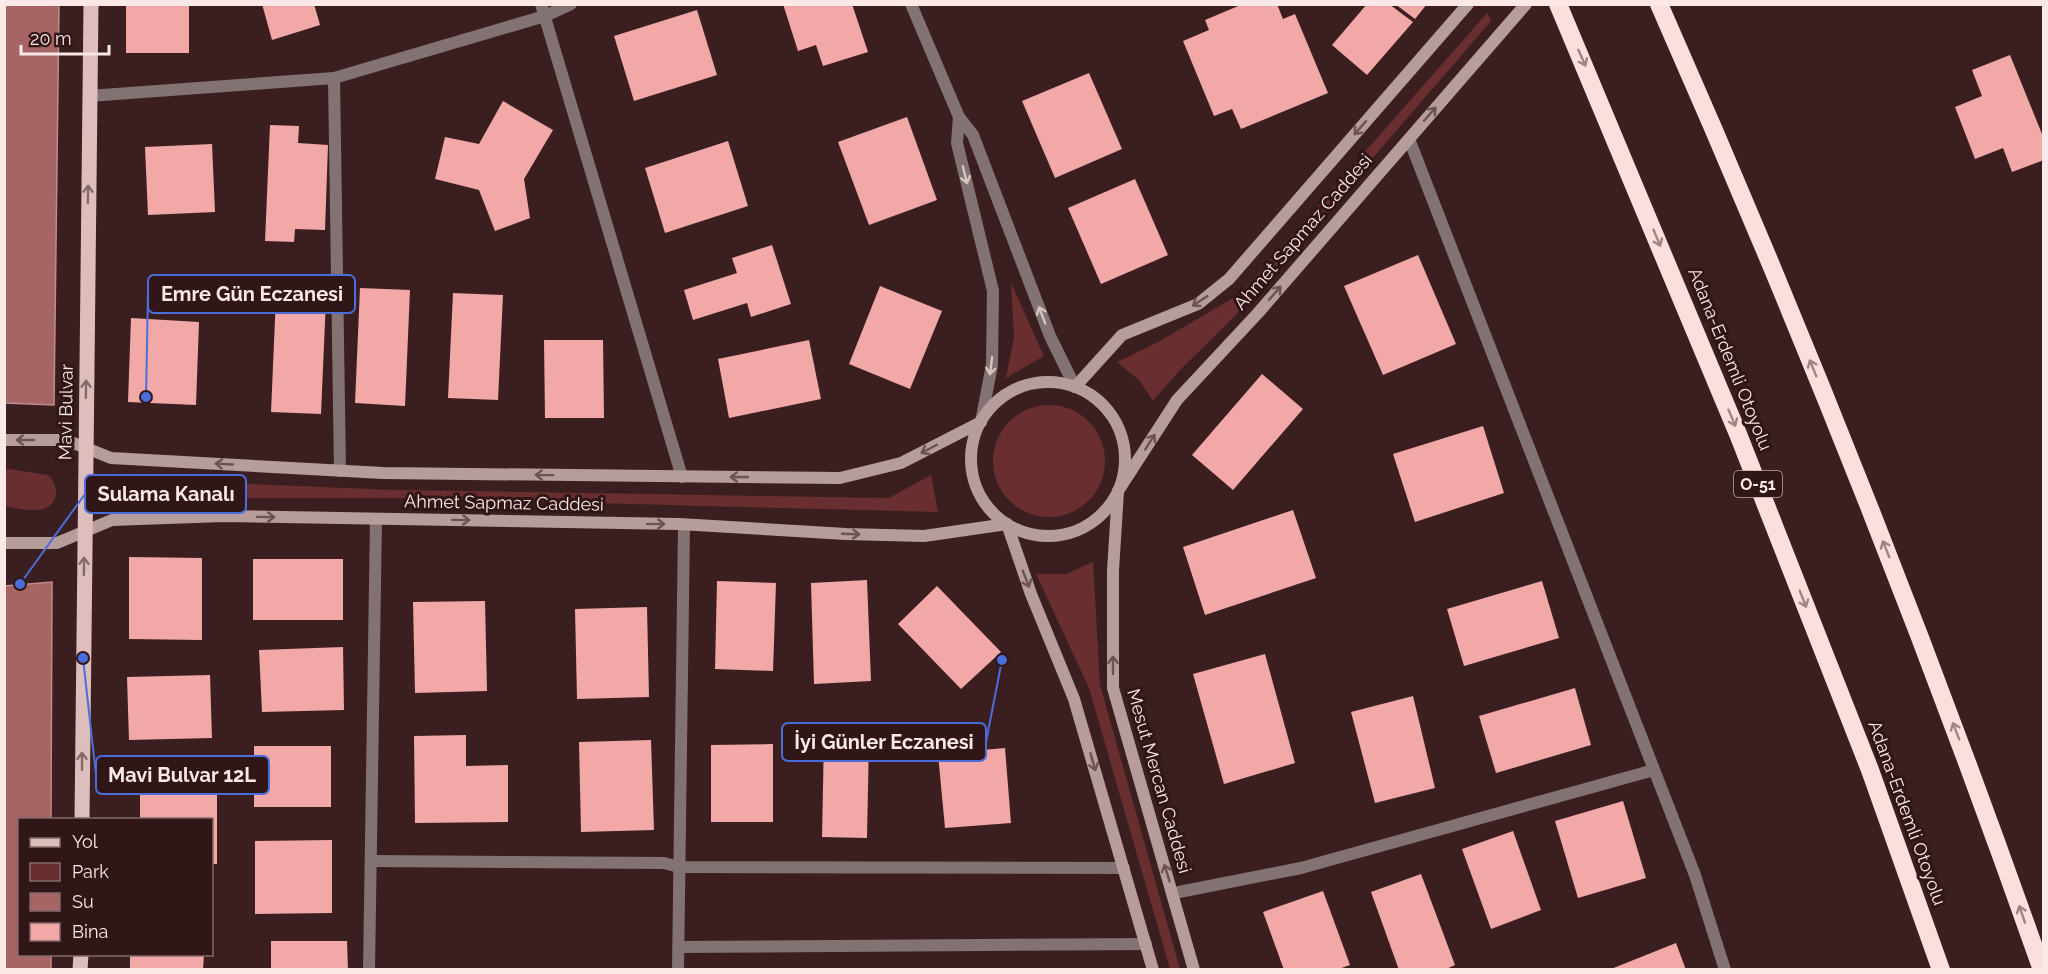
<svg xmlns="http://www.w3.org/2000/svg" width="2048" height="974" font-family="Raleway,sans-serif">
<rect width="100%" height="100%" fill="#3b1f20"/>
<g fill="#692e2f">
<path d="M1487,13l4,8 -245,284 -66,65 -27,31 -14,-21 -22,-18 43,-21 80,-47z"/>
<path d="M1011,283l33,73 -38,22 8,-41z"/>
<circle cx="1049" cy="461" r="56"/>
<path d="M9,469l39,6c11,10 12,29 -5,34 -11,3 -28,-1 -38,-3v-36z"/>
<path d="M107,475l19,4 268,11 495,8 42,-23 7,37 -541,-14h-269l-21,4z"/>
<path d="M1093,562l7,123 80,284h-10l-81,-281 -53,-114h30z"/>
</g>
<g fill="#a76464" stroke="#c08c8b" stroke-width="1.5">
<path d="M5,4l54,1 -5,400 -49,-2z"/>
<path d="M52,582l-1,237 -31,1v134l31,1v14h-46v-383z"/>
</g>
<g fill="#f1a8a7">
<rect x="126" y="4" width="63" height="49"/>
<path d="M262,4h52l6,21 -48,15z"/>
<path d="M783,4h69l16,48 -45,14 -7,-21 -18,6z"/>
<path d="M1243,4h34l6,15 12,-5 33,79 -87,36 -9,-20 -18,7 -31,-75 26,-11 -4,-10z"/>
<path d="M1367,4h22l24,18 -46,53 -35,-30z"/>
<path d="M1395,4h32l-12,15z"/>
<path d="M697,10l20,65 -83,26 -20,-65z"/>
<path d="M2010,55l34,84v21l-32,12 -9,-24 -28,11 -20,-52 27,-11 -10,-26z"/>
<path d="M1089,73l33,76 -67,29 -33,-77z"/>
<path d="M503,101l50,29 -29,49 6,39 -35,13 -16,-41 -44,-11 10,-42 34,7z"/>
<path d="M907,117l30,83 -68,25 -31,-83z"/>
<path d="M270,125l29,1 -1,17 30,2 -3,85 -30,-1 -1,13 -29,-1z"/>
<path d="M728,141l20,65 -83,27 -20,-65z"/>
<path d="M212,144l3,68 -67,3 -3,-68z"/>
<path d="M1135,179l33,76 -67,29 -33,-76z"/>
<path d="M772,245l19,59 -40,13 -4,-14 -54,17 -9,-30 53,-17 -5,-15z"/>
<path d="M1418,255l38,89 -73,31 -39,-89z"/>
<path d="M880,286l62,25 -32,78 -61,-25z"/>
<path d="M360,288l50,2 -5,116 -50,-3z"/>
<path d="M453,293l50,2 -5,105 -50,-2z"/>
<path d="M276,296l50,3 -5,115 -50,-2z"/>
<path d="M131,318l68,4 -3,83 -68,-3z"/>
<path d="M544,340h59l1,78h-59z"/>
<path d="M809,340l12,59 -92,19 -11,-59z"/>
<path d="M1262,374l41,35 -70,81 -41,-35z"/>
<path d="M1483,426l21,67 -89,29 -22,-68z"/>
<path d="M1293,510l23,68 -111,37 -22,-68z"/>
<path d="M129,557l73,1v82l-73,-1z"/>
<rect x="253" y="559" width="90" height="61"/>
<path d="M867,580l4,101 -57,3 -3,-101z"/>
<path d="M717,581l59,2 -3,88 -58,-2z"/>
<path d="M1542,581l17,57 -95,28 -17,-57z"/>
<path d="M937,586l64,66 -40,37 -63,-65z"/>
<path d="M485,601l2,90 -72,2 -2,-91z"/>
<path d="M647,607l2,90 -72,2 -2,-90z"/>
<path d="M343,647l1,63 -82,2 -3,-62z"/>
<path d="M1265,654l30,109 -71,21 -31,-110z"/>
<path d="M210,675l2,63 -83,2 -2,-63z"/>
<path d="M1575,688l16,57 -95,28 -17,-57z"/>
<path d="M1413,696l22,92 -60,15 -24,-91z"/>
<path d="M466,735v31l42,-1v57l-93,1 -1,-87z"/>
<path d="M824,737l45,2 -2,99 -45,-1z"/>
<path d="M651,740l3,90 -73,2 -2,-90z"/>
<path d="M773,744v78h-62v-77z"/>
<rect x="254" y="746" width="77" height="61"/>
<path d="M1005,748l6,75 -66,5 -7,-74z"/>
<path d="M140,792h77v72h-5v-44h-72z"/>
<path d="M1623,801l23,77 -68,20 -23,-77z"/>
<path d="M1513,831l28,79 -50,19 -29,-80z"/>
<path d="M332,840v73l-77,1v-73z"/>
<path d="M1421,874l34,91 -11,5h-45l-28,-78z"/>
<path d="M1323,891l27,74 -14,5h-52l-21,-58z"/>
<path d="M271,941h76l1,29h-77z"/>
<path d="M1676,943l10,27h-75v-1z"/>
<path d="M130,954h74l-1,16h-73z"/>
</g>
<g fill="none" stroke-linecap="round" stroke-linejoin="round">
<g stroke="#827372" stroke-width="12">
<path d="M541,4l141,473"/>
<path d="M334,78l6,393"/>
<path d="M89,96l245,-18 211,-62 26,-12"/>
<path d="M1409,139l286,736 30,95"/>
<path d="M371,861l293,2 15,4 445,1"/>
<path d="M1174,893l127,-25 353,-98"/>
<path d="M679,947l467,-3"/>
<path d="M369,970l7,-451"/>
<path d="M678,970l6,-445"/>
</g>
<g stroke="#827372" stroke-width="12">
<path d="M911,4l48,113 14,18 77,201 25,51"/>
<path d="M959,117l-2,26 36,148 -1,74 -11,57"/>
</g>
<g stroke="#b69d9c" stroke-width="12">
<circle cx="1048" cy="459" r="77"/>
<path d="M1075,387l47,-52 76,-31 31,-25 239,-275"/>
<path d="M4,440h62l45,18 272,15 457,5 61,-15 80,-41"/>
<path d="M1007,524l24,70 43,105 79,271"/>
<path d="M4,543h53l55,-23 111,-4 456,8 167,10 78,2 83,-12"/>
<path d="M1194,970l-81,-282v-117l5,-80 59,-91 81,-87 268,-309"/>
</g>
<g stroke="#ddbebd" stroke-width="15">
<path d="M82,820l9,-816"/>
<path d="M80,970l1,-16"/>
</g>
<g stroke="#fcdedd" stroke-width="18">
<path d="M1558,4l180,430 132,336 71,200"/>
<path d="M1659,4c140,317 268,639 383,966"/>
</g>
</g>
<defs><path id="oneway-shaft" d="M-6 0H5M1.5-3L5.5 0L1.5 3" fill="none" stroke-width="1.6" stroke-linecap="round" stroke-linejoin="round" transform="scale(1.5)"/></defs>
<g stroke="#a08483">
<use href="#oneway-shaft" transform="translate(1582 58) rotate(66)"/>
<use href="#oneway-shaft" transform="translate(1657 238) rotate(67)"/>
<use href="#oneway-shaft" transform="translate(1813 368) rotate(-112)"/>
<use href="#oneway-shaft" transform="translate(1732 418) rotate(67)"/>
<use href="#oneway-shaft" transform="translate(1886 549) rotate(-112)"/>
<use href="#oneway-shaft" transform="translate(1803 599) rotate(69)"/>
<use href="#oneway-shaft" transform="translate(1956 731) rotate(-111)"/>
<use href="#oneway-shaft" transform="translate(2022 914) rotate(-109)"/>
</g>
<g stroke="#6c5352">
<use href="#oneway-shaft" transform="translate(1430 114) rotate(-49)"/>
<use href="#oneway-shaft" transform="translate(1360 128) rotate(131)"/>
<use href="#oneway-shaft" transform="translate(1275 293) rotate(-49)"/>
<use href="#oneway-shaft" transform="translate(1200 301) rotate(147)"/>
<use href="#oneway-shaft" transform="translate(25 440) rotate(180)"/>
<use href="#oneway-shaft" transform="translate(1150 442) rotate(-57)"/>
<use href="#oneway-shaft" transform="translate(929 449) rotate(152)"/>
<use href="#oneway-shaft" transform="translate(224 464) rotate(-177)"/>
<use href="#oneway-shaft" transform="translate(544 475) rotate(-179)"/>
<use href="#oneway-shaft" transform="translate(739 477) rotate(-180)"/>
<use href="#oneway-shaft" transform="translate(266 517) rotate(1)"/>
<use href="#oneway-shaft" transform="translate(461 520) rotate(1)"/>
<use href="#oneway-shaft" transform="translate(656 524) rotate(1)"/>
<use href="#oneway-shaft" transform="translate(851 534) rotate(2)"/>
<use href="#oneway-shaft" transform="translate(1026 579) rotate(69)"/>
<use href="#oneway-shaft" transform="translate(1113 665) rotate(-90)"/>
<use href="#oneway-shaft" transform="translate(1093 762) rotate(74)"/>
<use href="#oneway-shaft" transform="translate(1167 873) rotate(-107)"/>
</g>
<g stroke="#d7c5c4">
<use href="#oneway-shaft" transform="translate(965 175) rotate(76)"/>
<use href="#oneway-shaft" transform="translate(1042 315) rotate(-111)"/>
<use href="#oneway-shaft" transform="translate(991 366) rotate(97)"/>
</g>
<g stroke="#866a6a">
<use href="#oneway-shaft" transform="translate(88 194) rotate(-89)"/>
<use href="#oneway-shaft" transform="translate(86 389) rotate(-89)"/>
<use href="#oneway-shaft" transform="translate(84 566) rotate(-89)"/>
<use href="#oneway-shaft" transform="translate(82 761) rotate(-90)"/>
</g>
<g text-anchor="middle" stroke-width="6" stroke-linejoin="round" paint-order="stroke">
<rect fill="#301616" stroke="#bfa9a8" stroke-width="1.5" x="1734" y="471" width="48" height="26" rx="4.5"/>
<g font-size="16" font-weight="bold" fill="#fce8e7">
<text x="1758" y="490">O-51</text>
</g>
<g font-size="18" fill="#fce8e7" stroke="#301616">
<text transform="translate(1303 232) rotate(-49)" y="6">Ahmet Sapmaz Caddesi</text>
<text transform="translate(1730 359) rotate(68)" y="6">Adana-Erdemli Otoyolu</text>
<text transform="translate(66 412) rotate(-89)" y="6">Mavi Bulvar</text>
<text transform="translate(504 503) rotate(1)" y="6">Ahmet Sapmaz Caddesi</text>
<text transform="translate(1159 781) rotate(74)" y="6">Mesut Mercan Caddesi</text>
<text transform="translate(1907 813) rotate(70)" y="6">Adana-Erdemli Otoyolu</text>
</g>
</g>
<path fill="none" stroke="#4a6ddb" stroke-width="2" d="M146 397L148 294M20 584L85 494M1002 660L986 742M83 658L96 775"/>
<g fill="#4a6ddb" stroke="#301616" stroke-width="2">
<circle cx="146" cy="397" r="6"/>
<circle cx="20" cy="584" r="6"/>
<circle cx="1002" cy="660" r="6"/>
<circle cx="83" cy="658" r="6"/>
</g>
<g fill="#301616" stroke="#4a6ddb" stroke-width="2">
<rect x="148" y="275" width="207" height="38" rx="6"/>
<rect x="85" y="475" width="161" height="38" rx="6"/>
<rect x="782" y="723" width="204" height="38" rx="6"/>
<rect x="96" y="756" width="173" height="38" rx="6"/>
</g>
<g font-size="20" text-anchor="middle" font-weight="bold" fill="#fce8e7">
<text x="252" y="301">Emre Gün Eczanesi</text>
<text x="166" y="501">Sulama Kanalı</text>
<text x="884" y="749">İyi Günler Eczanesi</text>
<text x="182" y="782">Mavi Bulvar 12L</text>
</g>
<rect width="2048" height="974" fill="none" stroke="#fce8e7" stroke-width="12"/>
<rect x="18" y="818" width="195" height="138" fill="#301616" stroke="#826a6a" stroke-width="1.5"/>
<rect x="30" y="838" width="30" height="9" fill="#ddbebd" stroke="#826a6a" stroke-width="1.5"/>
<text x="72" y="848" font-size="18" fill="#fce8e7">Yol</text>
<rect x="30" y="863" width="30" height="18" fill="#692e2f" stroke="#826a6a" stroke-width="1.5"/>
<text x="72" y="878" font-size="18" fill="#fce8e7">Park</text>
<rect x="30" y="893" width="30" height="18" fill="#a76464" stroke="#826a6a" stroke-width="1.5"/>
<text x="72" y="908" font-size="18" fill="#fce8e7">Su</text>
<rect x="30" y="923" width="30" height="18" fill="#f1a8a7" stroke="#826a6a" stroke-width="1.5"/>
<text x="72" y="938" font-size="18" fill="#fce8e7">Bina</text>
<path d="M21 45v9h88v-9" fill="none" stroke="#fce8e7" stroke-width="3"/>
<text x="30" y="45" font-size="18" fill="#fce8e7" stroke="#301616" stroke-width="4.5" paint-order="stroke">20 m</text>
</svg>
